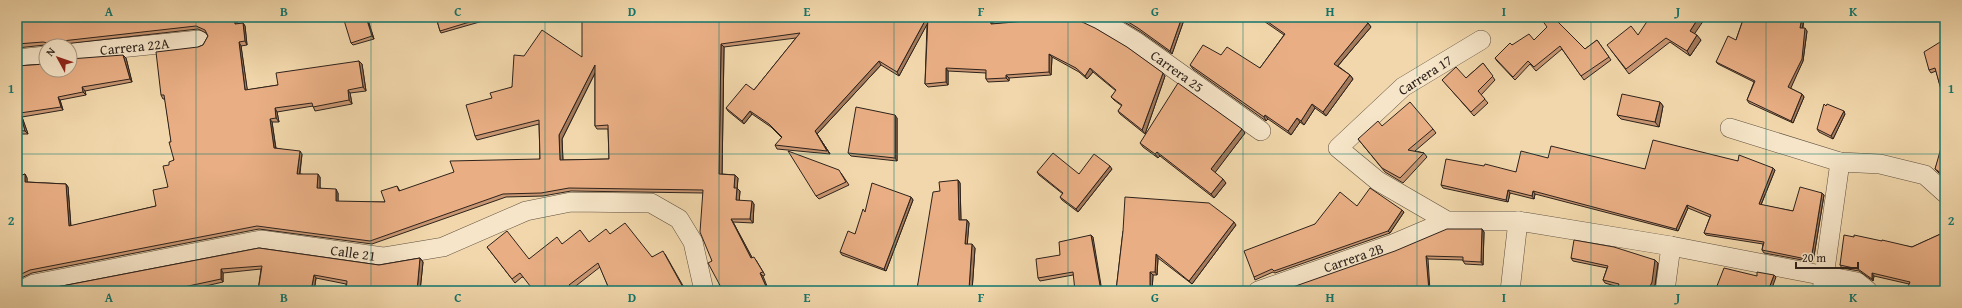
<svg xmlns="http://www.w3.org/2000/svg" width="1962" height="308" font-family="'Gentium Book Plus',serif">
<rect width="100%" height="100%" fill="#f1d7ab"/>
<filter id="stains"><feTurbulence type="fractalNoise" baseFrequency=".005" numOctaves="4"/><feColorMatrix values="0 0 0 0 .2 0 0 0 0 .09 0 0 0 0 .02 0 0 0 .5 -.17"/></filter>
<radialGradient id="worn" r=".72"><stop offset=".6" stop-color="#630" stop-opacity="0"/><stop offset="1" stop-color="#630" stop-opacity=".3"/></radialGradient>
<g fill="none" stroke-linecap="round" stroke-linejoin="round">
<defs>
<g id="street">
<path id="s1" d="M1090,17l12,4 33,20 126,90"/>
<path d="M1481,40l-78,47 -65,61 40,33 69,40h71l153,25 186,36 11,9"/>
<path id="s2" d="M70,53l129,-13"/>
<path d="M17,59l29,-3"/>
<path d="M1730,128l110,34 40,2 45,11 20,18"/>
<path id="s3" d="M20,291l14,-7 227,-44 122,17 60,-10 83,-36 45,-9 80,1 28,16 14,23 11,49"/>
<path id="s4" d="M1258,291l135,-47 54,-23"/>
<path d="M1510,291l8,-70"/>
<path d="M1665,291l6,-45"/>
<path d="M1822,291l18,-129"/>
</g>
</defs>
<use href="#street" stroke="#5e4f3f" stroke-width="20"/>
<use href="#street" stroke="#f6e5c8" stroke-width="19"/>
</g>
<g fill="#c89672" stroke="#2d221b" fill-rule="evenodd">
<path d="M17,17l220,7 6,-1 2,3 2,19 -6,1 6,44 31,-5 81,-24 3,3 4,27 -16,2 2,11 -37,7 -2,-5 -36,6 2,10h-7l4,26 26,6 -2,20 20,3v11l18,5v9h47l12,-16 3,5 140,-32 -1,-35 -62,16 -2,-4 17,-38 20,-11 12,-31 58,1 124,-39 287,6 33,-3v-4h54l-1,3 1,1 85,55 -20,58 -25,-20 -2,-3 4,-5 -8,-6 -3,-3 5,-6 -23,-19 -6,7 -8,-7 -27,-15 -1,18 -42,3v3l-21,1 -2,-3v-6l-38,-2v14l-20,2 -3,-3 2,-60 -28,52 -18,-11 -64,69 13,20 -53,-5 -2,-4 7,-7 -11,-11 -19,-13 -8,10 -16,-13 -2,-3 28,-18 42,-52 -72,9 -2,127 13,1 3,3 -1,10 3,3 -1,10 15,3 -1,19 -20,-1 19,36 4,2 9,15 -2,1 -51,-15 -9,-68 -132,-2 -28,5 -37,1 -134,47 -113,-15 -227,44 -15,7v-103l8,-3 2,4v4l39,2 2,3 3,39 85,-20 12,-19 1,-22 5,-5 -9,-61h-2l-2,-4 37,-48 5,-2 5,-9 -2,-3 -8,-4 -134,15 -2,2h-12l-5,-1 -28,3zM595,73v53l2,3h11l1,30 -46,1 -1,-21z"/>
<path d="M367,17l7,22 -21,6 -2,-2z"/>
<path d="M436,17h61l-56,16 -1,-2z"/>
<path d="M1116,17h69l-13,37 -31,-22z"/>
<path d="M1258,17h102l8,6 3,4 -33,39 12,9 3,4 -27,37 -11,-8 -11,17 -4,-3 -9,13 -23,-16 -2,2 -73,-52 -3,-4 31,-10 39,13 24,-33z"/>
<path d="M1744,17h60l-1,11 4,3 -4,30 -13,27 12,6 2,3 -11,26 -44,-20 -2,-3 7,-18 -36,-18 -2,-2 20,-22z"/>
<path d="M1695,34l6,6 -11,16 -20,-14 -41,32 -18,-24 27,-15z"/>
<path d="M1945,39v56h-1l-2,-2 -6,-22 -5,2 -2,-3z"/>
<path d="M1534,40l51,9 12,-9 14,20 -27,20 -22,-31 -26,22 -6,-7 -15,16 -18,-19 -2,-3 17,-13z"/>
<path d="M126,58l6,24 -47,9 1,4 -26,5 3,10 -41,7 6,17h-11v-68z"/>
<path d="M1483,63l12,17 -14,15 7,8 -14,13 -29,-33 -3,-3 24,-2z"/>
<path d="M1660,102l3,4 -4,21 -38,-8 -4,-4z"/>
<path d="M1845,114l-12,25 -14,-7 -2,-3z"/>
<path d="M897,118v43l-46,-5 -3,-3z"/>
<path d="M1382,126l51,3 3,4 -21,18 9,2 3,4 -24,26 -18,-11 -27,-33z"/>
<path d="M1245,133l-30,39 11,11 -12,15 -54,-42 -2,2 -15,-11 -3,-4z"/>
<path d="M1945,142v34h-3l-7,-7z"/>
<path d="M1548,158l97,11 93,-8 35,7 2,2 -14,35 32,6 29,-18 2,2 -11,67 -49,-9 -2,-3 1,-6 -57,-9 -2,-2 6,-16 -22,-9 -10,23 -143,-37 -1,5 -24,-6 -2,9 -65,-14 -2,-3 75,-13z"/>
<path d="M1112,169l-34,43 -16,-12 -2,-3 3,-3 -24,-19 -2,-3 42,2z"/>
<path d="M841,173l8,12 -30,14 -3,-3z"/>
<path d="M958,180l2,3 1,37h6l2,3 -2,21 8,4 -3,43h-67l12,-2 23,-98z"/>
<path d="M911,197l2,3 -27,71 -44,-16 -2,-3 15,-18 10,-22z"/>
<path d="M1357,206l47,6 -14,21 -115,40 -2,-1 -18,8 -1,-3 61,-53z"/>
<path d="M1236,225l-44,59 -34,-26 -1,17h-4l-1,16h-36l7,-60z"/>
<path d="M1482,229l2,3 -1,33 -18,-1 -2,-3v-1l-35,-1 -28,31 -3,1h-110z"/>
<path d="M1945,232l-36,52 -35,-8 -1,5 -14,-10 -17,-3 -2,-3 14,-28 58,10z"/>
<path d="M610,234l42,23 13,-3 21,37h-76l-10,-24 -28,22 -50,-12 -7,6 -28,-36 42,12 33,-15 27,-2z"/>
<path d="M1091,235l2,2 -20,38 -33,6 -2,-3 22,-23z"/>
<path d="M259,248l120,17 41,-7 3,4 -3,29h-74v-7l-30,-6 -2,13h-56l3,-22 -38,4v9l-39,9h-148z"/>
<path d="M1571,258l84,2 3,3 -3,22 -3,6h-32l-2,-4 -13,-4 -2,-3 4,-12 -34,-7z"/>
</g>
<g fill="#a37a5c" stroke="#2d221b">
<path d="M234,17h2l2,10 -3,-3z"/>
<path d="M366,17h1l7,22 -2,-3z"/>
<path d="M927,17h2l1,2 -31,57 -2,-4z"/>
<path d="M990,17h3v10l-2,-3z"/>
<path d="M1182,17h3l-13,37 -2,-3z"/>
<path d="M1699,17h7l-13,19 -3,-5z"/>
<path d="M1802,17h2l-2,13 -2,-2z"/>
<path d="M243,23l2,3 2,19 -2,-4z"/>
<path d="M1368,23l3,4 -35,41 -2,-4z"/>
<path d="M1805,28l2,3 -4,30 -13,29 -2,-3z"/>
<path d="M1697,35l4,5 -11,16 -3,-5z"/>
<path d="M62,41l2,3 -2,2h-4v-1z"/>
<path d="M239,42l2,4 7,48 -3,-4z"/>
<path d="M721,44l3,3 -2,130 -3,-3z"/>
<path d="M1049,54l3,3 -1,18 -2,-3z"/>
<path d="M123,55l3,3 6,24 -2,-3z"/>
<path d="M359,61l3,3 4,27 -3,-4z"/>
<path d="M879,61l2,4 -64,69 13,20 -15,-23z"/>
<path d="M595,65l2,4 -35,70 1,24 -3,-3 -1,-25z"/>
<path d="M946,68l2,3v14l-2,-3z"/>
<path d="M1090,68l3,4 -6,7 -2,-3z"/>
<path d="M1163,73l2,3 -20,58 -3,-4z"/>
<path d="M1006,75l3,3v3l-3,-3z"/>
<path d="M1350,75l3,4 -27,37 -3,-4z"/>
<path d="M82,87l3,4 1,4 -3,-3z"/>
<path d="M348,90l2,3 2,11 -3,-4z"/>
<path d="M1802,94l2,3 -11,26 -2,-2z"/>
<path d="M58,97l2,3 3,10 -2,-3z"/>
<path d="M1660,102l3,4 -4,21 -4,-5z"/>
<path d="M1312,104l3,4 -11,17 -3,-4z"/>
<path d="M275,108l2,4 2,10 -3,-4z"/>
<path d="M750,111l2,3 -8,10 -2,-3z"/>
<path d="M1844,111l1,3 -12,25 -2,-3z"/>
<path d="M20,113l2,4 6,17 -3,-3z"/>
<path d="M895,115l2,3v43l-2,-3z"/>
<path d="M1265,115l3,4 -2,2 -2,-4z"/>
<path d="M1297,118l3,4 -9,13 -3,-4z"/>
<path d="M270,119l2,3 4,29 -2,-3z"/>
<path d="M1242,129l3,4 -31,41 -3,-5z"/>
<path d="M300,151l2,3 -3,23 -2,-3z"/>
<path d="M1157,152l3,4 -2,2 -3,-4z"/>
<path d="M1110,166l2,3 -34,43 -2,-3z"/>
<path d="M1773,168l2,2 -15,37 -1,-3z"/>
<path d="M25,174l2,4v7l-2,-3z"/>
<path d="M318,174l2,3v15l-3,-4z"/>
<path d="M735,175l3,3 -1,13 -3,-3z"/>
<path d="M1223,179l3,4 -12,15 -3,-4z"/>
<path d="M958,180l2,3 1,40 -2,-3z"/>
<path d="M66,184l2,3 3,43 -2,-4z"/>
<path d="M737,188l3,3 -1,13 -3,-4z"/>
<path d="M336,189l2,4v12l-2,-4z"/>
<path d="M1508,190l2,3 -2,9 -2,-2z"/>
<path d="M1533,191l2,3 -1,5 -2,-3z"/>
<path d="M1822,193l2,2 -11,67 -2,-2z"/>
<path d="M911,197l2,3 -27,71 -2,-2z"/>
<path d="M752,201l2,3 -1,19 -3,-4z"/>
<path d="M1687,205l1,3 -10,23 -2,-2z"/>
<path d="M1402,210l2,2 -14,21 -2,-2z"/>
<path d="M731,219l2,3 21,39 -3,-3z"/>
<path d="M967,220l2,3 -2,25 -2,-4z"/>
<path d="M1234,222l2,3 -44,59 -3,-3z"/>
<path d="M1482,229l2,3 -1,33 -2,-3z"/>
<path d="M1091,235l2,2 9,54h-1z"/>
<path d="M972,244l3,4 -3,43h-2l-1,-2z"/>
<path d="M1156,254l2,4 -1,17 -2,-3z"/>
<path d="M1426,256l2,3 2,32h-1z"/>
<path d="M420,258l3,4 -3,29h-3z"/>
<path d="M1655,260l3,3 -3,22 -3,6h-4z"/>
<path d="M221,269l2,4v9l-2,-3z"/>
<path d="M1150,272l3,3 -1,16h-2z"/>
<path d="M760,273l3,3 6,15h-1z"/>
<path d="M1872,273l2,3 -1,5 -1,-2z"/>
<path d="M314,275l2,3 -2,13h-3z"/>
<path d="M1774,275l2,2 -5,14h-3z"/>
</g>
<g fill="#e9ae84" stroke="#2d221b" fill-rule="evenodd">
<path d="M17,17h217l1,7 8,-1 2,18 -6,1 6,48 33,-5 -2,-12 83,-12 4,26 -15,3 1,10 -36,7 -1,-4 -37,5 1,10 -6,1 4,29 26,3 -3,23h21l-1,14 19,1v12l49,1 -4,-11 16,-5 2,5 55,-19 -4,-11 90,-2 -1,-39 -64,16 -9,-31 26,-7 -2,-5 22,-6 2,-32 10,1 18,-26 40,27v-40h122v2l9,-2h214l-30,55 -18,-11 -64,70 12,20 -52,-6 7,-8 -13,-13 -19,-13 -8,10 -16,-13 20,-24 8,6 46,-57 -79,11 -2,130 16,1 -1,13h3l-1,12 16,1 -2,18h-19l20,39 3,-1 9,15 -3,1 8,18h-45l-15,-28 4,-2 -12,-29 3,-42 -134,-2 -28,5 -38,1 -133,47 -113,-15 -227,44 -13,6v-99l8,-3v8l41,2 3,42 87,-20 -3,-16 15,-3 -5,-21 6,-1v-3l5,-2 -5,-18h2l-7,-47h-3l-5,-43 42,-5 5,-2 5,-9 -3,-6 -9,-4 -134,15 -4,4v1h-6l-4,-3 -5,-1 -26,2zM595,65v61l13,-1 1,34 -49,1 -1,-25z"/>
<path d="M343,17h23l6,19 -21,7z"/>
<path d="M436,17h50l-46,14z"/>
<path d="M928,17h62l1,7 35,-3v-4h51l3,4 15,7 32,19 36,26 -21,57 -24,-19 4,-6 -11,-8 5,-7 -26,-22 -5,8 -9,-8 -27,-14v18l-43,3v3l-20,1v-9l-40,-2v14l-21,2z"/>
<path d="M1120,17h62l-12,34 -32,-23z"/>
<path d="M1261,17h99l8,6 -34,41 16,11 -27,37 -11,-8 -11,17 -4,-3 -9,13 -23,-16 -1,2 -74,-52 13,-20 18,10 6,-8 33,21 25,-34z"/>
<path d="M1540,17h13l32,32 12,-9 12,17 -28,19 -21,-30 -26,21 -6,-6 -15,16 -18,-19 15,-15 2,2 17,-11 5,6 13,-13z"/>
<path d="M1650,17h49l-9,14 7,4 -10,16 -21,-13 -40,31 -19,-24 24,-19 7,9z"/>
<path d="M1744,17h58l-2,11h5l-3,31 -14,28 14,7 -11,27 -44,-21 8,-19 -39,-19 12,-26 8,4z"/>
<path d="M1945,39v52l-3,2 -7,-25 -6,2 -5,-18z"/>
<path d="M123,55l7,24 -48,8 1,5 -25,5 3,10 -41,6 5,18 -8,-1v-64l28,-2 1,-1v7h24v-11z"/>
<path d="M1483,63l10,13 -15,15 7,8 -14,13 -29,-32 14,-13 10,11z"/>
<path d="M1178,83l64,46 -31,40 12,10 -12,15 -54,-42 -2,2 -15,-11z"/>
<path d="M1622,94l38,8 -5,20 -38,-7z"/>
<path d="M1410,102l23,27 -25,21 16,3 -24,25 -18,-10 -24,-29 20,-18 4,5z"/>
<path d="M1824,104l2,2 1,-2 17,7 -13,25 -14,-7z"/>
<path d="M856,107l39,8v43l-47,-5z"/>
<path d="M1653,140l85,21 1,-6 34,13 -14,36 34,7 7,-24 22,6 -11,67 -49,-10 2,-8 -60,-9 7,-18 -24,-10 -11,24 -143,-38 -1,5 -24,-6 -2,10 -65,-15 5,-26 38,7 1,-2 31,8 5,-21 27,7 3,-12 94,23z"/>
<path d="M1943,141l2,1v32l-4,-1 -6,-4z"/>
<path d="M788,151l51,19 7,12 -30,14z"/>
<path d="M1053,153l26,21 15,-20 16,12 -34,43 -16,-12 3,-4 -26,-21z"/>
<path d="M958,180l1,40h8l-2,24h7l-3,45 -18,-2v4h-46v-3l12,1 16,-97 7,-1 -1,-9z"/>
<path d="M872,183l39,14 -27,72 -44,-17 8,-21 7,3 8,-25 2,3z"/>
<path d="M1370,188l32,22 -14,21 -114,40 -2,-2 -18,8 -10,-26 71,-27 25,-32 17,14z"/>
<path d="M1125,197l84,6 25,19 -45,59 -33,-27 -1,18h-5v19h-34l7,-60z"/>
<path d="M625,223l27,34 11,-6 22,40h-75l-12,-28 -29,22 5,6h-40l-14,-18 -8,6 -25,-32 20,-16 22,28 28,-22 5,7 18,-14 9,12 17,-13 4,5z"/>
<path d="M1447,229h35l-1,33 -18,-1v-4l-37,-1 3,35h-29l-1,-5 -11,5h-32l-1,-3 -4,3h-64l3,-3 105,-37z"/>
<path d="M1945,232v59h-39l4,-9 -38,-9v6l-14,-10 -18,-4 4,-30 10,2v-2l28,6v-1l30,7z"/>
<path d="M1091,235l10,56h-26l-2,-19 -35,6 -2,-19 24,-4 -1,-13z"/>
<path d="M1574,240l40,7 41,13 -3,22 -4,9h-19l-11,-4 1,-3 -16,-4 5,-14 -37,-8z"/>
<path d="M259,248l120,17 41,-7 -3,33h-71l1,-10 -33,-6 -3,16h-53l4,-25 -41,3v10l-42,9v3h-143z"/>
<path d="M1724,268l33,8v-4l17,3 -6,16h-53z"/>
<path d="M1837,287l13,3 2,1h-15z"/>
</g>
<path fill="none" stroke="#0f766e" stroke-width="1" stroke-opacity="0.55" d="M196,17v274M371,17v274M545,17v274M719,17v274M894,17v274M1068,17v274M1243,17v274M1417,17v274M1591,17v274M1766,17v274M17,154h1928"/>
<g text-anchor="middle" stroke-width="3" stroke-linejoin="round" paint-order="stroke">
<g font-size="14" fill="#2d221b" stroke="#f6e5c8">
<text dy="5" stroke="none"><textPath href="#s2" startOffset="65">Carrera 22A</textPath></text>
<text dy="5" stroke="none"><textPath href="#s1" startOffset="103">Carrera 25</textPath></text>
<text transform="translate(1425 75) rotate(-33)" y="5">Carrera 17</text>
<text dy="5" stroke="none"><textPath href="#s3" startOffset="340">Calle 21</textPath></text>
<text dy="5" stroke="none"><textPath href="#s4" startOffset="101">Carrera 2B</textPath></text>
</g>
</g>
<rect width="1962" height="308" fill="none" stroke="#f1d7ab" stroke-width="44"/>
<g transform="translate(58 58) rotate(310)"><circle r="19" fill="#f6e5c8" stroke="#a69783"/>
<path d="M0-3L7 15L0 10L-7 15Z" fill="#8f2418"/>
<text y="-6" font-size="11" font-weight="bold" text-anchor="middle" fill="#2d221b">N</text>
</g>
<path d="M1796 262v6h62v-6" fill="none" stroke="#2d221b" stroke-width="2"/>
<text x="1802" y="262" font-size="12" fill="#2d221b" stroke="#f6e5c8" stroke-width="3" paint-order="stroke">20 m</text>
<rect x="22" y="22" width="1918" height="264" fill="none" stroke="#0f766e" stroke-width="1.5"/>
<g font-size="13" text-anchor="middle" font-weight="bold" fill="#0f766e">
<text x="109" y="16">A</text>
<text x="284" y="16">B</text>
<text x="458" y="16">C</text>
<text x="632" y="16">D</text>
<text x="807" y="16">E</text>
<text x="981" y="16">F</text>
<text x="1155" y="16">G</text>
<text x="1330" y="16">H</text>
<text x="1504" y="16">I</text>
<text x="1678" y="16">J</text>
<text x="1853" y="16">K</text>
<text x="11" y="93">1</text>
<text x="1951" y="93">1</text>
<text x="11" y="225">2</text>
<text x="1951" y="225">2</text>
<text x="109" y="302">A</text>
<text x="284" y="302">B</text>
<text x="458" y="302">C</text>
<text x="632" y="302">D</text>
<text x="807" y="302">E</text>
<text x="981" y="302">F</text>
<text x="1155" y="302">G</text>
<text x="1330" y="302">H</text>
<text x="1504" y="302">I</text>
<text x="1678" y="302">J</text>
<text x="1853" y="302">K</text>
</g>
<rect width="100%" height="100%" filter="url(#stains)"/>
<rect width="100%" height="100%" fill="url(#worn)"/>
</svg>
